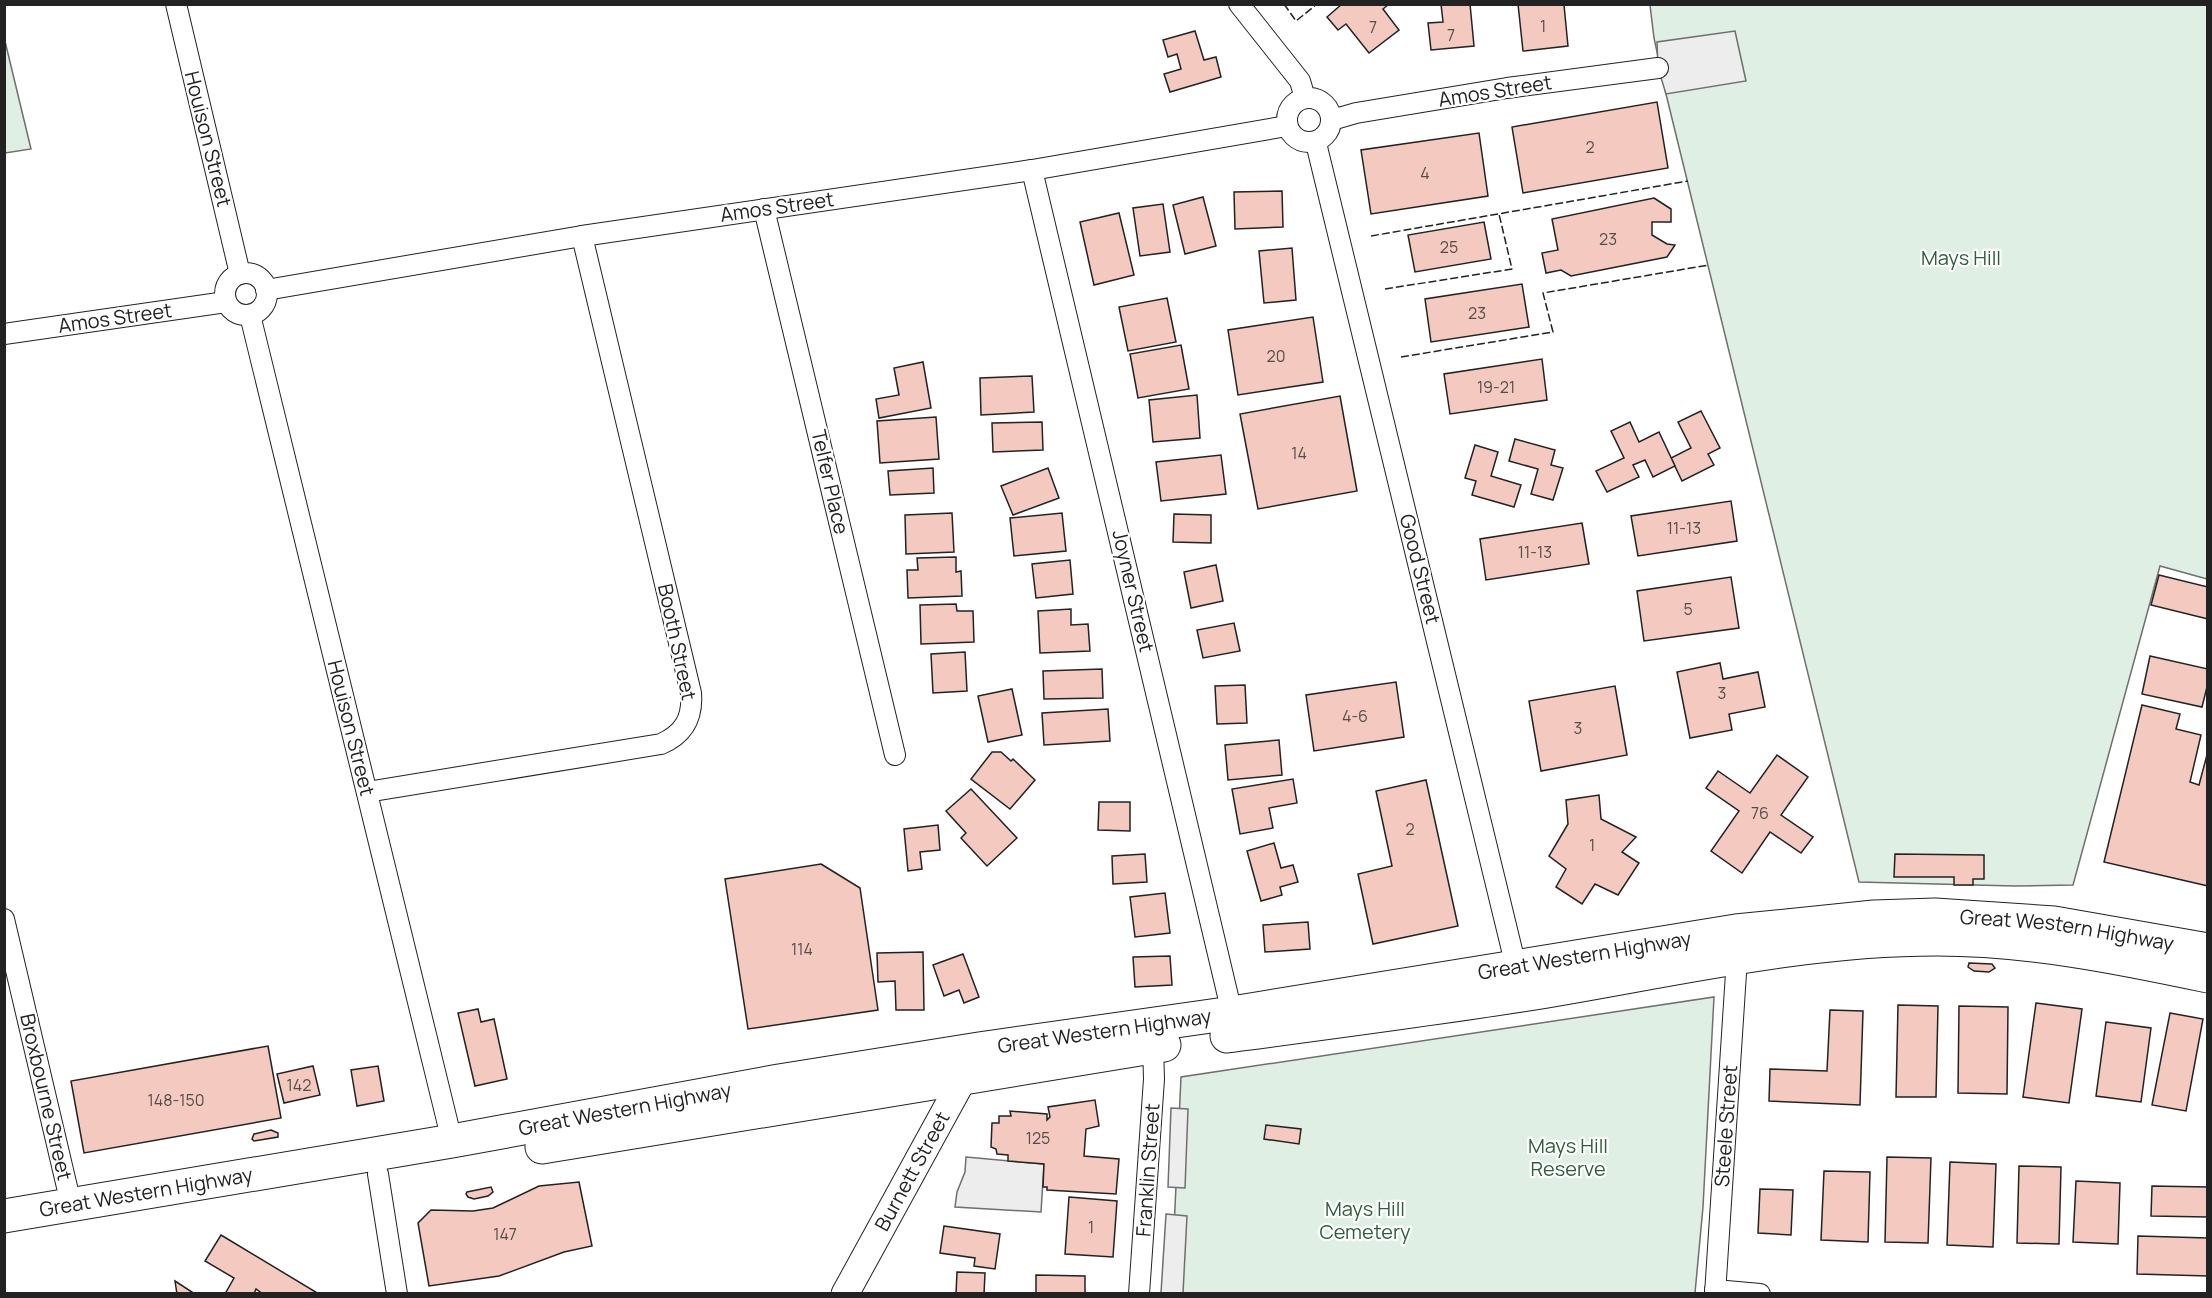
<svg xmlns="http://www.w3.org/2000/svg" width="2212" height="1298" font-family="Manrope,sans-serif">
<rect width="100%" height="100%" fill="#fff"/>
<g fill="#e0efe3" stroke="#6f6f6f" stroke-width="1.5">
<path d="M1650,5h557v574l-47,-13 -87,319 -59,1 -155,-4 -193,-788 -12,-56z"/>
<path d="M4,37l27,112 -26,4h-1z"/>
<path d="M1714,997l-11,210 -8,86 -524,1 10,-217z"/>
</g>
<g fill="#ededed" stroke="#6f6f6f" stroke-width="1.5">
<path d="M1735,31l11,50 -80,13 -8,-26 -1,-26z"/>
<path d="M1171,1108l17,1 -3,79 -17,-1z"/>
<path d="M966,1157l78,7 -3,48 -86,-5 2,-15 8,-20z"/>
<path d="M1166,1214l21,2 -4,77h-22z"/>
</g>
<g fill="#f3c9c0" stroke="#222" stroke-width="1.5">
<path d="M1342,4h47l-6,5 16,21 -30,23 -23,-29 -8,6 -11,-13z"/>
<path d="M1441,4h29l4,42 -43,4 -3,-27 15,-1z"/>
<path d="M1518,4h53l-7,1 4,41 -45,5z"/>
<path d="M1195,31l9,29 12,-3 5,20 -51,15 -6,-18 17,-5 -4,-15 -9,3 -5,-17z"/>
<path d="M1657,102l11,66 -145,25 -11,-66z"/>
<path d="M1479,133l9,63 -117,18 -10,-64z"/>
<path d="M1282,191l1,36 -48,2 -1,-37z"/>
<path d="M1203,197l13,49 -31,8 -12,-49z"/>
<path d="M1654,198l17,11v13h-19v13l15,9 8,1 -8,12 -96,19 -10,-6 -15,3 -4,-20 16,-3 -6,-31z"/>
<path d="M1163,204l7,48 -30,4 -7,-48z"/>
<path d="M1119,213l15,62 -40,10 -14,-63z"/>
<path d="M1484,222l7,37 -76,13 -7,-37z"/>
<path d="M1292,248l4,52 -32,3 -5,-52z"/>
<path d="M1522,284l7,43 -98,15 -6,-43z"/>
<path d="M1167,298l9,44 -48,9 -9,-44z"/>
<path d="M1313,317l10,65 -85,13 -10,-65z"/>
<path d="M1181,345l8,44 -51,9 -8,-44z"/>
<path d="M1542,359l5,41 -97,14 -6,-40z"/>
<path d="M923,362l8,46 -52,10 -3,-19 23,-4 -5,-27z"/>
<path d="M1032,376l2,36 -53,3 -1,-37z"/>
<path d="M1197,395l3,43 -47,4 -4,-42z"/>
<path d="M1340,396l17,95 -99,18 -18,-95z"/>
<path d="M1701,411l19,37 -12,6 6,11 -32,16 -11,-23 20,-10 -13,-26z"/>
<path d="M936,417l3,42 -59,4 -3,-42z"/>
<path d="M1042,422l1,28 -50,2 -1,-29z"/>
<path d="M1630,422l9,20 20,-10 16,34 -22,11 -8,-17 -12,5 6,12 -32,15 -11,-21 28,-13 -13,-27z"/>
<path d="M1515,439l40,11 -4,15 12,3 -10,32 -22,-6 7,-25 -29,-8z"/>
<path d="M1475,445l23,7 -7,24 30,9 -7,22 -42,-12 4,-14 -11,-3z"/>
<path d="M1221,455l5,39 -65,7 -5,-39z"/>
<path d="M933,468l1,25 -44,2 -2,-24z"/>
<path d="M1048,468l11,30 -46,17 -12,-29z"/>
<path d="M1731,501l6,40 -99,15 -7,-40z"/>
<path d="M952,513l2,39 -48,2 -1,-39z"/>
<path d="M1062,513l4,38 -52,5 -4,-38z"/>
<path d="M1174,514l37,1v28l-38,-1z"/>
<path d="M1582,523l7,41 -103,16 -6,-41z"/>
<path d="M956,557v15l5,-1 1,25 -54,2 -1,-28h11l-1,-12z"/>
<path d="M1070,560l3,34 -37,4 -4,-34z"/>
<path d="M1216,565l7,36 -32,7 -7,-36z"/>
<path d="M2159,575l49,12v32l-57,-14z"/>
<path d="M1731,577l8,51 -95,13 -7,-50z"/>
<path d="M956,604l1,7h16l1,31 -53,2 -1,-39z"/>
<path d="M1071,609v16l17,-1 2,27 -50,2 -2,-42z"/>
<path d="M1234,623l6,28 -37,7 -6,-28z"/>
<path d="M965,652l2,39 -34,2 -2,-39z"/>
<path d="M2150,656l58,13v14l-6,24 -60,-13z"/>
<path d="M1720,663l3,16 35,-7 7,35 -36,7 3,16 -42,8 -13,-66z"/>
<path d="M1102,669l1,29 -59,1 -1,-28z"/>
<path d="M1396,682l8,55 -90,14 -8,-56z"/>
<path d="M1245,685l2,38 -30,1 -2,-38z"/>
<path d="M1615,686l12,69 -86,16 -12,-70z"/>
<path d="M1012,689l10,46 -34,7 -10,-46z"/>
<path d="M2142,705l38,9 -4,15 25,6 -11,47 9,3 9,-34v135l-104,-24z"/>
<path d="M1108,709l2,32 -66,4 -2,-32z"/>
<path d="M1279,740l3,35 -54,5 -3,-35z"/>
<path d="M992,752h9l10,9 2,-2 22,21 -25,29 -39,-30z"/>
<path d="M1777,755l31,22 -27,38 32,22 -12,16 -31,-21 -28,41 -31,-22 28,-40 -33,-23 12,-17 32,22z"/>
<path d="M1293,779l4,24 -28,5 4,20 -33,6 -8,-45z"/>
<path d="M1426,780l32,146 -85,18 -15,-70 34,-8 -16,-75z"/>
<path d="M971,789l46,49 -30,28 -26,-28 5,-5 -20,-22z"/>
<path d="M1599,795l2,24 35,18 -14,15 17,11 -21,32 -23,-11 -13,20 -26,-17 10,-18 -17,-13 19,-32 -2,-24z"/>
<path d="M1099,802h31v29l-32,-1z"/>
<path d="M938,825l2,25 -20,2 2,17 -14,2 -4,-42z"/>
<path d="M1274,843l7,25 12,-3 5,17 -18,5 2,8 -21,6 -14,-50z"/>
<path d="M1145,854l2,28 -34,2 -1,-28z"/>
<path d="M1895,854l89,1v24h-11v6h-19v-8h-60z"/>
<path d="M821,864l39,24 18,122 -130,19 -23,-150z"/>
<path d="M1165,893l5,40 -35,4 -5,-40z"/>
<path d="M1308,922l2,27 -45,3 -2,-27z"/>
<path d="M923,952l1,58h-28l-1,-29 -17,1 -1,-29z"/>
<path d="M963,954l16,43 -15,6 -5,-13 -15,6 -11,-31z"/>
<path d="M1170,956l2,29 -37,2 -2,-30z"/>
<path d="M1969,963l23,1 3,4 -6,4 -15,-1 -6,-4z"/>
<path d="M2036,1003l46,6 -13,94 -46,-6z"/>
<path d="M1898,1005l40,1 -2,91h-40z"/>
<path d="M1959,1006l49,1 -1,87 -49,-1z"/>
<path d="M478,1009l3,13 13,-3 13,60 -32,7 -17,-73z"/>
<path d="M1830,1010l33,1 -3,94 -91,-4 1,-32 57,2z"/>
<path d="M2170,1013l33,6 -17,92 -34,-6z"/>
<path d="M2106,1022l45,6 -10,74 -45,-6z"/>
<path d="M268,1046l13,72 -197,35 -13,-72z"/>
<path d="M313,1066l7,29 -36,8 -7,-29z"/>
<path d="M378,1066l6,35 -27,5 -6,-36z"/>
<path d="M1095,1100l4,26 -13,3 -2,27 35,3 -3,35 -69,-4v-3h-4l1,-23 -36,-3v-6l-11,-1 -1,-5 -5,-2 1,-24h7v-7h12l-1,-5 37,3v6l3,-3 -2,-10z"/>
<path d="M1266,1125l35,4 -2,15 -35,-5z"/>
<path d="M271,1130l7,3v4l-24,4 -2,-2 2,-5z"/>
<path d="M1887,1157l44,1 -3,85 -43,-1z"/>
<path d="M1950,1162l46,2 -3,83 -46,-2z"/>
<path d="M2019,1166l42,1 -2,77 -42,-1z"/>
<path d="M1824,1171l46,1 -2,70 -47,-2z"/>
<path d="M2076,1181l44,2 -2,61 -45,-2z"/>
<path d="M579,1182l13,64 -28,6 -65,24 -70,10 -11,-63 13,-13 42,1 20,-3 46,-22z"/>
<path d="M2152,1186l56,1v30l-57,-1z"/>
<path d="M491,1187l2,5 -5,4 -14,3 -6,-2 -2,-3 1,-2z"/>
<path d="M1760,1189l33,1 -2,45 -33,-2z"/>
<path d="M1069,1197l48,4 -4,56 -48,-3z"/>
<path d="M944,1226l56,8 -5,35 -21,-3 1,-8 -35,-5z"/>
<path d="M221,1235l98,59h-56l-7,-5 -2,5h-29l9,-16 -29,-17z"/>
<path d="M2138,1236l70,2v38l-71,-2z"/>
<path d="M957,1272l28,1 -1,21h-28z"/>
<path d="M1036,1275l49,1v18h-49z"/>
<path d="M175,1281l20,13h-18z"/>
</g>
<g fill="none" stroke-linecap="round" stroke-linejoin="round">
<defs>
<g id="street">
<path d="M176,4l64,270"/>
<path d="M1239,4l61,77 5,17"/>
<circle cx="1309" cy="120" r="22"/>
<path d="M1332,120l24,-7 151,-25 151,-20"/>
<path d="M1316,143l202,832"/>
<path d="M1032,170l200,843"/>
<path d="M764,209l131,546"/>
<circle cx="246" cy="294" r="21"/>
<path d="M266,290l316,-54 450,-66 255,-44"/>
<path d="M250,315l202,826"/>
<path d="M4,334l222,-32"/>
<path d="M367,792l294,-48c23,-10 32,-26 30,-51l-109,-457"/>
<path d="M4,919l67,285"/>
<path d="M378,1174l19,120"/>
<path d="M1715,1290l45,4"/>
<path d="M1139,1294l15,-215 -1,-32"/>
<path d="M1715,1294l22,-336"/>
</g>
<g id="secondary">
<path id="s1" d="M845,1294l125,-228"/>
</g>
<g id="highway">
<path d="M1227,1036c98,-13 197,-26 295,-41 138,-22 275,-56 415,-56 91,0 181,18 271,37"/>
<path d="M542,1147l622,-102"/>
<path id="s2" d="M4,1216l448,-75 327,-60 200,-32 253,-36 504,-82 138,-14 61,-2 119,8 154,27"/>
</g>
</defs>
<use href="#street" stroke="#222" stroke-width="22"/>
<use href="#secondary" stroke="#222" stroke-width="29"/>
<use href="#highway" stroke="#222" stroke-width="35"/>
<use href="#street" stroke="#fff" stroke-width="20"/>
<use href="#secondary" stroke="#fff" stroke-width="27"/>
<use href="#highway" stroke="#fff" stroke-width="33"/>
<g stroke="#222" stroke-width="1.5" stroke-dasharray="8 3" stroke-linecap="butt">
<path d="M1284,4l12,17 21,-17"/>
<path d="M1371,236l317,-55"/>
<path d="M1385,289l127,-20 -13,-55"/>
<path d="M1401,357l152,-25 -10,-39 166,-28"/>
</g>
</g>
<g text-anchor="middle" stroke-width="4.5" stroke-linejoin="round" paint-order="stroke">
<g font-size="16" fill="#564c4a">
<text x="1543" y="32">1</text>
<text x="1373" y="33">7</text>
<text x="1451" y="41">7</text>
<text x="1590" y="153">2</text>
<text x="1425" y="179">4</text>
<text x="1608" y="245">23</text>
<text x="1449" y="253">25</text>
<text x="1477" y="319">23</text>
<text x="1276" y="362">20</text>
<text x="1496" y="393">19-21</text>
<text x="1299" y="459">14</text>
<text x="1684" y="534">11-13</text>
<text x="1535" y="558">11-13</text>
<text x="1688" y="615">5</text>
<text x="1722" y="699">3</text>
<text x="1355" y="722">4-6</text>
<text x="1578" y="734">3</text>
<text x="1760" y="819">76</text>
<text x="1410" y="835">2</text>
<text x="1592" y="851">1</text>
<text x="802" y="955">114</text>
<text x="299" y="1091">142</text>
<text x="176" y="1106">148-150</text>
<text x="1038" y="1144">125</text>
<text x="1091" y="1233">1</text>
<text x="505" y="1240">147</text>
</g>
<g font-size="20" fill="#222" stroke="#fff">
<text transform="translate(1495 91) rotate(-9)" y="7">Amos Street</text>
<text transform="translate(208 139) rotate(76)" y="7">Houison Street</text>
<text transform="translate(777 207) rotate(-8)" y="7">Amos Street</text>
<text transform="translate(115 318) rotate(-8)" y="7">Amos Street</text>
<text transform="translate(830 482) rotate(77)" y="7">Telfer Place</text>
<text transform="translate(1420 569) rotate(76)" y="7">Good Street</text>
<text transform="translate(1133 591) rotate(77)" y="7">Joyner Street</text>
<text transform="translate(677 642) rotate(78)" y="7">Booth Street</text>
<text transform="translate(351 728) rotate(76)" y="7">Houison Street</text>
<text dy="7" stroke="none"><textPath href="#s2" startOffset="2088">Great Western Highway</textPath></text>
<text dy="7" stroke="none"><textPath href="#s2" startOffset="1602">Great Western Highway</textPath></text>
<text dy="7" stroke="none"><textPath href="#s2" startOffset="1116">Great Western Highway</textPath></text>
<text transform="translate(46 1097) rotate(77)" y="7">Broxbourne Street</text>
<text dy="7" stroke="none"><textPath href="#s2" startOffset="630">Great Western Highway</textPath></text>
<text transform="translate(1726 1126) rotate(-86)" y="7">Steele Street</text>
<text transform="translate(1148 1170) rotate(-86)" y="7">Franklin Street</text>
<text dy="7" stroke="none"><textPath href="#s1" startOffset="140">Burnett Street</textPath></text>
<text dy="7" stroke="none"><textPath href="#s2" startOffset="144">Great Western Highway</textPath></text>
</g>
<g font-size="20" fill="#2f5e38" stroke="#fff">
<text x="1961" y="265">Mays Hill</text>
<text x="1568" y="1153">Mays Hill<tspan x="1568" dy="23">Reserve</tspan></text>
<text x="1365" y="1216">Mays Hill<tspan x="1365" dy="23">Cemetery</tspan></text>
</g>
</g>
<rect width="2212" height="1298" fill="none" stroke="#222222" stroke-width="12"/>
</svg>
